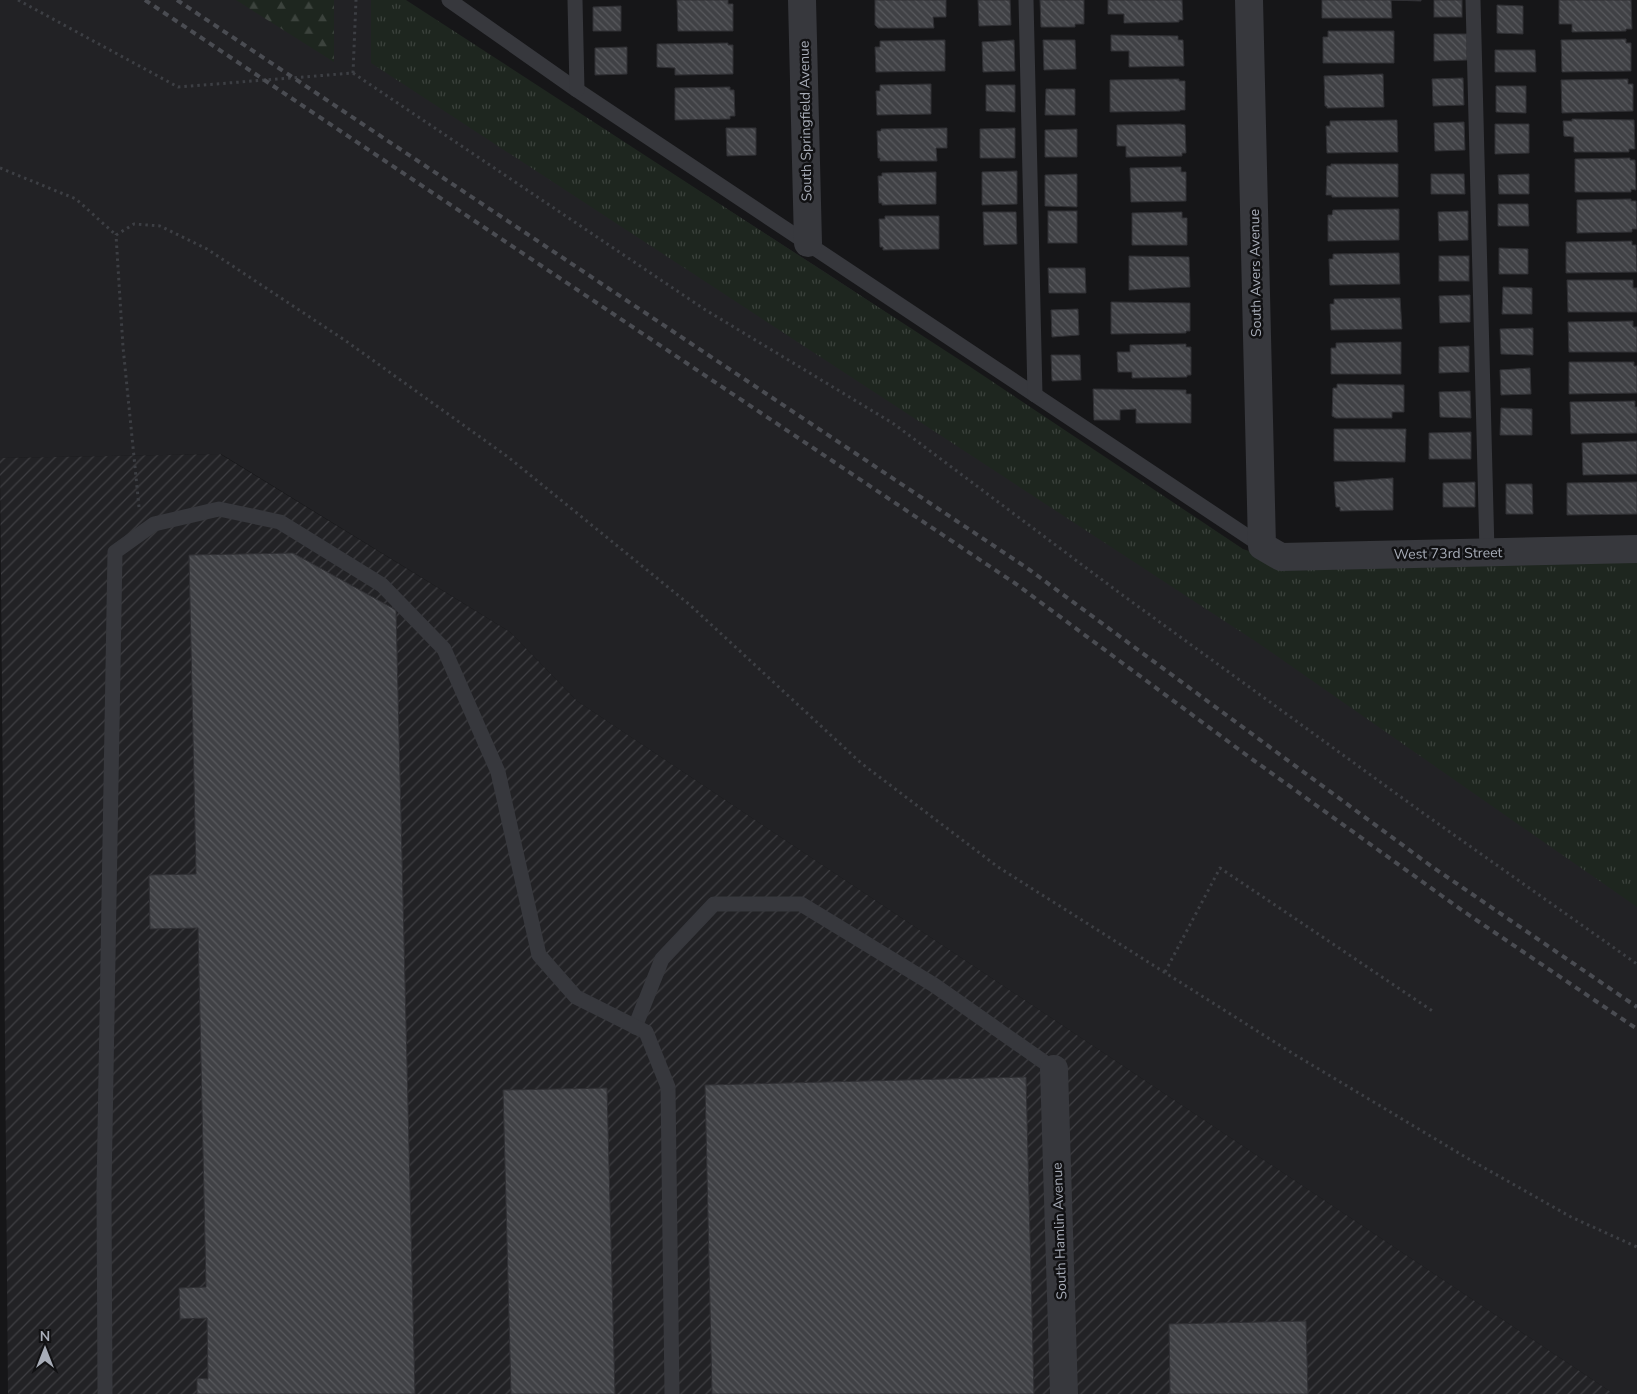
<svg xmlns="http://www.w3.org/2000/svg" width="1637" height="1394" font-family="'Nunito Sans',sans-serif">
<defs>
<pattern id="industrial-furrows" width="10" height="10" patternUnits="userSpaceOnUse" patternTransform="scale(1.25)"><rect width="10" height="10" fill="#222225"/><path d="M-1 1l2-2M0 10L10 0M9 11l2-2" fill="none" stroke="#3f3f43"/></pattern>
<pattern id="grass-tufts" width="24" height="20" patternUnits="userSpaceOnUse" patternTransform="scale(1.25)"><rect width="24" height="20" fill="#1e261f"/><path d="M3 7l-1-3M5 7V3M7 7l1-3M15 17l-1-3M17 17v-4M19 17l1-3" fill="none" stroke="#3c433d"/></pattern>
<pattern id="forest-firs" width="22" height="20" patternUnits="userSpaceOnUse" patternTransform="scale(1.25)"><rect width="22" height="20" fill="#1e261f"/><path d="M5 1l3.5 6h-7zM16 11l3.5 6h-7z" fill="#3c433d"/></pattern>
<pattern id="building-back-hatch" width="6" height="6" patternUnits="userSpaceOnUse" patternTransform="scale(1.25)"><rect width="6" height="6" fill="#404145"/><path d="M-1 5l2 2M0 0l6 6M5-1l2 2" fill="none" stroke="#595a5e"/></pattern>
</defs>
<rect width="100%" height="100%" fill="#161618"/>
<path fill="#222225" d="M0,0h402l426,274 809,537v583h-23l-1037,-693 -67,-69 -289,-178 -221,4z"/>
<path fill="url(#industrial-furrows)" d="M220,454l290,178 67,69 1037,693h-1606l-8,-936z"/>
<path fill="url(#grass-tufts)" d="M371,0h35l563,366 274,183 39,13 355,-5v350l-379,-264 -887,-580z"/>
<path fill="url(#forest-firs)" d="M236,0h98v62z"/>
<g fill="url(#building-back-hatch)" stroke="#303034">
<path d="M677,0h51v4h5v27h-55z"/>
<path d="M875,0h71v17h-13l1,11h-56l-3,-3z"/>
<path d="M978,0h32l1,25 -32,1z"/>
<path d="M1040,0h44v24h-9v3h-34z"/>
<path d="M1108,0h74l1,20h-4v2l-55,1v-9h-16z"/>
<path d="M1322,0h99v1l-30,-1 1,18h-70z"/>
<rect x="1434" y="0" width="28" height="17"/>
<path d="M1559,0h72l1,29h-6v2l-54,1v-8h-13z"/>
<path d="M1497,5l26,1v28l-26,-1z"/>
<path d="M621,6v25h-28v-24z"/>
<path d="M1328,31h66v32h-71v-26h5z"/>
<path d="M1434,34h33v26l-33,1z"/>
<path d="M1111,35l67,1v4h5l1,26 -55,1v-16h-18z"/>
<path d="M1626,39v4h5v28l-69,1 -1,-32z"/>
<path d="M945,40v31l-69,1 -1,-25h5v-6z"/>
<path d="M1014,40l1,31 -32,1 -1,-30z"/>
<path d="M1043,40h32l1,29 -32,1z"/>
<path d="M728,43v2h5v29l-58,1v-7l-18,-1v-23z"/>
<path d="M627,47v27l-32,1v-27z"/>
<path d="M1495,50h40l1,22h-41z"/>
<path d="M1383,74l1,33 -57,1v-2h-2l-1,-30z"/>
<path d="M1463,78l1,27 -31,1 -1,-27z"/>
<path d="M1179,79v2h6v29h-5v1l-70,1v-32z"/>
<path d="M1628,79v5h5v27l-71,2 -1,-33z"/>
<path d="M931,84v30l-54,1 -1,-24h4v-6z"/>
<path d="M986,85h29v27l-29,-1z"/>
<path d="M1496,86h30v27l-30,-1z"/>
<path d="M730,87v3h4l1,26h-5v3l-55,1v-32z"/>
<path d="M1046,89h29v26h-30z"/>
<path d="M1572,119l62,1 1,29h-6v3h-55v-15l-10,-1 -1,-15h9z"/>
<path d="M1397,120l1,32 -71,1 -1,-27h4v-5z"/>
<path d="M1464,122l1,28 -30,1 -1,-28z"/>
<path d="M1180,124l5,1 1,28h-4v3l-56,1v-11h-9v-21z"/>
<path d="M1495,124h34v29l-34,1z"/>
<path d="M726,128h30v27l-29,1z"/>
<path d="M947,128v20h-11l1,13h-57v-3h-2l-1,-27h4v-2z"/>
<path d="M1015,128v30h-35v-29z"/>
<path d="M1077,129v28h-32v-27z"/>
<path d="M1630,158v2h5l1,30 -5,-1v3h-56v-33z"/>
<path d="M1331,164h67v33h-66v-2h-6l1,-29h4z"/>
<path d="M1181,167v5h5v29l-55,1 -1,-34z"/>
<path d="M1017,171v33l-35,1v-33z"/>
<path d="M936,172v32l-54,1v-2h-3l-1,-27h4v-3z"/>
<path d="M1077,174v33l-32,-1v-31z"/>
<path d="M1431,174h33l1,20h-34z"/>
<path d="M1529,174v20h-30l-1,-19z"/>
<path d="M1631,199v2h5l1,28h-5v3l-55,1v-33z"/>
<path d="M1498,204h30l1,22h-31z"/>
<path d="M1399,209v31l-71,1v-26h4l1,-5z"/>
<rect x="1048" y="211" width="29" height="32"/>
<path d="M1468,211v29l-29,1 -1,-29z"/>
<path d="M983,212h33l1,32 -33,1z"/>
<path d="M1182,212v6h5v27h-55v-32z"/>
<path d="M885,216h54v33l-56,1v-3h-3l-1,-28h6z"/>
<path d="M1632,241v4h4l1,27 -71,1v-31z"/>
<path d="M1499,248l29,1v25h-29z"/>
<path d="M1399,253l1,31 -70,1 -1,-26h4v-5z"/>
<path d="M1129,256l60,1 1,30 -61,3z"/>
<rect x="1439" y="256" width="30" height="25"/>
<path d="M1048,268h37l1,25h-37z"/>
<path d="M1567,280h66v8h4v24h-69z"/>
<path d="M1503,287l29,1v26h-30z"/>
<path d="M1470,295v27l-30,1 -1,-27z"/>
<path d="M1400,298l2,31 -71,1 -1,-26h4v-5z"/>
<path d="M1111,302l79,1v28h-4v2l-75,1z"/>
<path d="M1078,309l1,26 -27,2 -1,-27z"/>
<path d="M1633,321v6h4v25h-68l-1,-30z"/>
<path d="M1533,328v27l-32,-1 -1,-25z"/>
<path d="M1401,342v32h-70v-26h5v-5z"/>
<path d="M1186,344v3h5v28h-4v2l-55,1v-6h-14l-1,-20h13v-7z"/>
<path d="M1469,346v26l-30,1v-26z"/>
<path d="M1051,355h29l1,25 -29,1z"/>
<path d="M1569,362h65v4h3v27l-68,1z"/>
<path d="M1530,368l1,26 -30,1 -1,-25z"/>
<path d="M1337,384l67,1v27h-12v6h-56l-4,-2 1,-28h4z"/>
<path d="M1093,389l93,1v4h5v29h-55v-14l-16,1v10h-26z"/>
<path d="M1470,391l1,27 -31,-1 -1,-25z"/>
<path d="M1635,401v6h2v26l-66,1 -1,-32z"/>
<path d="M1501,408l31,1v26h-32z"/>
<path d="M1334,429h72l-1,33 -71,-1z"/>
<path d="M1471,432v27h-42v-26z"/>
<path d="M1637,441v33l-54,1 -1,-32z"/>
<path d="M1393,478v32l-53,1v-4h-4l-2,-25z"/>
<path d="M1475,482v25h-32v-24z"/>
<path d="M1637,482v32l-70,1v-32z"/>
<path d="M1506,484h26l1,30h-27z"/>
<path d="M293,553l103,57 19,784h-218v-16l11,1 -1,-61 -27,1 -1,-31 27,-1 -8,-359 -48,1 -1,-54 47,-1 -7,-319z"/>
<path d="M1026,1077l8,317h-322l-7,-309z"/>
<path d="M607,1088l8,306h-104l-8,-304z"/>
<path d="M1306,1321l2,73h-138l-1,-70z"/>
</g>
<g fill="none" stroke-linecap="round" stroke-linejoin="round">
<g stroke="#3d3f44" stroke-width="3" stroke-dasharray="2.5 4" stroke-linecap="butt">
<path d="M18,0l160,87 175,-14 3,-73"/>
<path d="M353,73l351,236 190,115 227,170 302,219 214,151"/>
<path d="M0,168l76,31 40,36"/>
<path d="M139,507l-16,-160 -7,-112 18,-11 26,2 47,23 139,92 162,116 182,148 171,158 137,104 294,186 175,105 104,59 66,30"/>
<path d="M1165,972l55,-104 214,144"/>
</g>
<g stroke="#37383d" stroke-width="15">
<path d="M449,0l128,90 685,456"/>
<path d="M575,0l2,90"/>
<path d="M1026,0l9,395"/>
<path d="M1473,0l14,552"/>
<path d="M635,1027l27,-68 52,-55h87l133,81 120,84"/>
<path d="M105,1394l-1,-204 11,-638 39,-28 65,-15 61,13 102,63 62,64 54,123 41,183 37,42 70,35 22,55 4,307"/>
</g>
<g stroke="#37383d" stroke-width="28">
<path d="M802,0l6,243"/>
<path d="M1249,0l13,546 19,11 356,-8"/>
<path d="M1054,1069l10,325"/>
</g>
<g stroke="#4a4c52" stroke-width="4" stroke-dasharray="6 5" stroke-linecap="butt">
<path d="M145,0l871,584 229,170 218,157 174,118"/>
<path d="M177,0l850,568 404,298 206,141"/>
</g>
</g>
<g text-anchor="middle" stroke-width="5" stroke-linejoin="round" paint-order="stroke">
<g font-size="14" fill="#a8adb8" stroke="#111113">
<text transform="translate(805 121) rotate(-91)" y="5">South Springfield Avenue</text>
<text transform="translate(1255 273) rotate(-91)" y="5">South Avers Avenue</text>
<text transform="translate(1448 553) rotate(-1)" y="5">West 73rd Street</text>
<text transform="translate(1059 1231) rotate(-92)" y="5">South Hamlin Avenue</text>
</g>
</g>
<g transform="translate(45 1349)" stroke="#111113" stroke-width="4" paint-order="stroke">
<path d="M0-4L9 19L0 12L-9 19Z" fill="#a8adb8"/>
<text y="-8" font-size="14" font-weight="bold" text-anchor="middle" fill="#a8adb8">N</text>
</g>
</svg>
